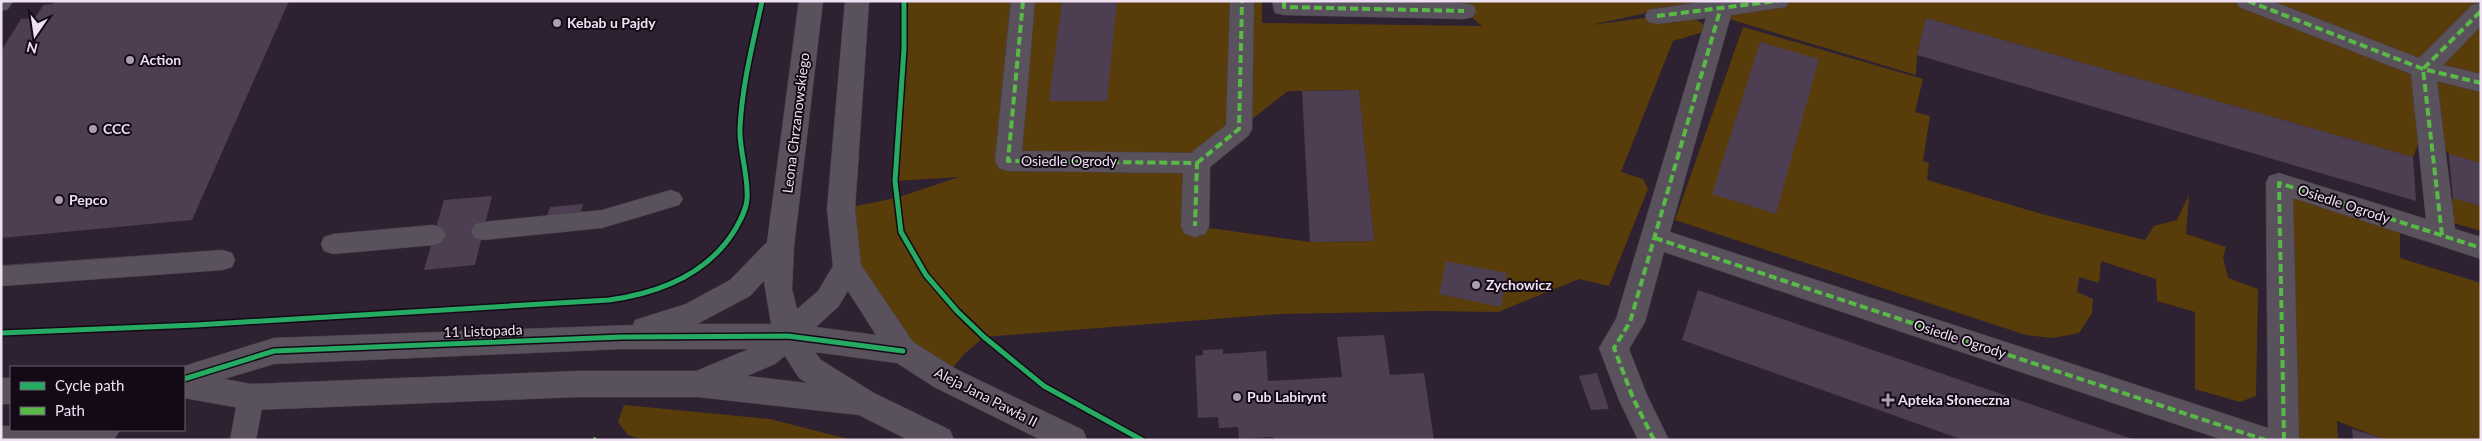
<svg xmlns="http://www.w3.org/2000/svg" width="2482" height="441" font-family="Lato,sans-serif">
<rect width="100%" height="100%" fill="#2e2131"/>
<g fill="#583d0a" fill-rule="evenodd">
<path d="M904,1h358v22l220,3 -18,-15 -2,-10h239l-110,24 76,-10 4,8 24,-4 8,5v8l-30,9 -52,131 22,7 5,10 -39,97 -30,-7 -81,33 -66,-1 -152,3 -296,23 -21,18 -18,23 -73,-72 -31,-97 55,-11 63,-21 -64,4 9,-132zM1359,90l15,151 -64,1 -115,-16 2,-64 91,-71z"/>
<path d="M1777,1h704v230l-41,-12 13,-21 -4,-44 -19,-22 -6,-3 -11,28 -487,-139 -9,37 -1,20 -197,-59z"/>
<path d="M1743,27l180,52 -8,33 15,4 -7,45 6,2 -2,17 115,34 103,26 9,-14 23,-6 12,-25 -3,39 40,13 -3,11 5,20 30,11 -2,107 -16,6 -45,-13v-77l-38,-11 -1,-22 -55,-18 -2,22 -20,-6 -2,15 16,7 -1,14 -13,20 -26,5 -27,-3 -351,-115z"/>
<path d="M2279,183l121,39v36l81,25v157h-95l-49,-19 1,19h-54z"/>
<path d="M624,405l146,14 82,21h-208l-16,-5 -10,-13z"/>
</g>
<g fill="#4e3e52">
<path d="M55,1h234l-97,219 -191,18v-187l20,-32 14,-1 8,-13 10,-1z"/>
<path d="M1062,1h55l-10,100h-58z"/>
<path d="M1926,18l487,139 3,44 -499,-146z"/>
<path d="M1760,42l59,17 -43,155 -64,-20z"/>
<path d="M1359,90l15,151 -64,1 -8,-151z"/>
<path d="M2449,154l32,9v43l-28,-8z"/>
<path d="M492,196l-17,69 -51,5 20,-70z"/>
<path d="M583,204l-3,10 -33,2 3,-9z"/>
<path d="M1446,261l61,12 -6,34 -62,-13z"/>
<path d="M1698,290l434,149v1h-169l-281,-100z"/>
<path d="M1384,335l6,40 34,-2 10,67h-161v-3l-34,2 -1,-12 -19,1 -1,-11 -20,1 -3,-62 8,-1v-5l20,-1v5l43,-3 2,30 74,-4 -5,-40z"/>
<path d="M1597,373l12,36 -18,1 -12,-34z"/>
<path d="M2352,429l33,10v1h-32z"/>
</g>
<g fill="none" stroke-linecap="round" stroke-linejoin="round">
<defs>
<g id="service">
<path d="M1,1h12l-5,8 -7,2z"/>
<path d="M671,190l8,3 4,6 -4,6 -77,23 -119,12 -8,-2 -4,-7 4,-7 8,-2 119,-12z"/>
<path d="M434,225l8,3 4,7 -4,7 -8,3 -101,9 -9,-3 -3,-7 3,-7 9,-3z"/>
<path d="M223,250l9,3 3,7 -3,7 -9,3 -222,16v-20z"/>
<path d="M251,386l9,3 4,8 -8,43h-26l8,-43 4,-8z"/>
<path d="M1,426h10v4h109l-6,10h-113z"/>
</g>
<g id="minor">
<path d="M1011,1h24l-13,150 169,2 35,-28 4,-124h24l-2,128 -4,7 -38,31 -1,59 -4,8 -10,3 -10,-3 -4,-8 2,-53 -175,-2 -9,-3 -4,-7z"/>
<path d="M1272,1l192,2 9,2 3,6 -3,6 -9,2 -180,-4 -9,-2z"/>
<path d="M1708,1h81l-3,6 -55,8 -61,217 598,196 -2,-245 3,-7 10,-3 147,46 -15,-145 -172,-67 -3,-6h36l147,57 53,-53 9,-2v23l-38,39 38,9v18l-44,-11 18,148 26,8v22l-188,-61 6,242h-76l-559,-188 -19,70 -16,27 18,46 22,45h-31l-20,-42 -19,-50 17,-29 90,-301 -49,6 -9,-2 -3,-6 3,-6z"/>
</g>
<g id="tertiary">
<path d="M799,1h24l-29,245 -2,43 5,20 21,-18 15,-25 -6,-57 18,-208h24l-14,208 6,56 52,77 43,27 127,61 4,10h-46l-107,-53 -37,-24 -82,-11 6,8 53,33 76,37 4,10h-46l-49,-25 -161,-18h-120l-327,13 -67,-12v-31h-3l93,-29 359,-13 2,-5 51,-16 44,-24 37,-38zM764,281l7,43h-74l53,-28zM848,291l28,44 -60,-8 22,-20zM622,349h127l-53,22h-118l-327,13 -27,-5 50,-15zM785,356l14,22 8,5 -60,-7 28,-12z"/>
<rect x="1" y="378" width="10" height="26"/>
</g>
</defs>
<use href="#service" stroke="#493e4c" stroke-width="1"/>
<use href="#minor" stroke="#493e4c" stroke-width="1"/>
<use href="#tertiary" stroke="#493e4c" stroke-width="1"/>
<use href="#service" fill="#59515c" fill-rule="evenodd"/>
<use href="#minor" fill="#59515c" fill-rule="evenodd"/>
<use href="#tertiary" fill="#59515c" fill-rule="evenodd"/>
<g stroke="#58b947" stroke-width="4" stroke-dasharray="8 4" stroke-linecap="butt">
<path d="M1023,1l-15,160 189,2 -2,63"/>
<path d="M1284,1v6l180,4"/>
<path d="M2248,1l175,68 58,14"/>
<path d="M1657,16l120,-15"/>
<path d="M1197,163l42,-34 3,-128"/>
<path d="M2442,235l-19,-166 58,-58"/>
<path d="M1655,238l610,202"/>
<path d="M593,439l3,1"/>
<path d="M1654,440l-21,-42 -19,-50 16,-26 91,-315"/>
<path d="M2284,440l-5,-257 202,65"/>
</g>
<defs>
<g id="cycleway">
<path d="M904,1v48l-9,132 6,51 25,43 31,36 27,26 60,49 98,54"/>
<path d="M1,333l195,-8 413,-25c51,-7 100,-26 127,-72 5,-9 10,-18 11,-28 2,-24 -8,-48 -7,-72 2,-43 13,-85 22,-127"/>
<path d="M184,379l90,-28 348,-14 166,-1 115,15"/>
</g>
</defs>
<use href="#cycleway" stroke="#130a16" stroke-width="8"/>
<use href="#cycleway" stroke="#26ab63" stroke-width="5"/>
</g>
<g fill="#ab9eaf" stroke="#130a16" stroke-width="2">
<circle cx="557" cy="23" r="5"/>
<circle cx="130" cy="60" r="5"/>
<circle cx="93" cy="129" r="5"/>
<circle cx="59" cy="200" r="5"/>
<circle cx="1476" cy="285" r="5"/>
<circle cx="1237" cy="397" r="5"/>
<path d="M1885.5 392.5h5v5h5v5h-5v5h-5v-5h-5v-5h5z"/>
</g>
<g text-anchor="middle" stroke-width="4" stroke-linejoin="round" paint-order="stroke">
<g font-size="14" font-weight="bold" fill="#efe1f3" stroke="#130a16" text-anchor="start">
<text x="567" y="28">Kebab u Pajdy</text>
<text x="140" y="65">Action</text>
<text x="103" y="134">CCC</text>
<text x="69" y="205">Pepco</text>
<text x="1486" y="290">Zychowicz</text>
<text x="1247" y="402">Pub Labirynt</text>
<text x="1898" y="405">Apteka Słoneczna</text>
</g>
<g font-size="14" fill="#efe1f3" stroke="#130a16">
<text transform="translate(796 123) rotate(-83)" y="5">Leona Chrzanowskiego</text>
<text x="1069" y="166">Osiedle Ogrody</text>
<text transform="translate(2344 204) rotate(18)" y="5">Osiedle Ogrody</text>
<text transform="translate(483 331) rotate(-2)" y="5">11 Listopada</text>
<text transform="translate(1960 339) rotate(18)" y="5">Osiedle Ogrody</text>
<text transform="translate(986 397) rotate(27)" y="5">Aleja Jana Pawła II</text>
</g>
</g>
<rect width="2482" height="441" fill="none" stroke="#efe1f3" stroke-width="5"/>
<rect x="10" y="366" width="175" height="65" fill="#130a16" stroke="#6b606e"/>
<rect x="20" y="382" width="25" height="8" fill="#26ab63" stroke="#6b606e"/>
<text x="55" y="391" font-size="15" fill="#efe1f3">Cycle path</text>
<rect x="20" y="407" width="25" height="8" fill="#58b947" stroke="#6b606e"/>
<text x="55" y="416" font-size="15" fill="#efe1f3">Path</text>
<g transform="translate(35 35) rotate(193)" stroke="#130a16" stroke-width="4" paint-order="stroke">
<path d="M0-4L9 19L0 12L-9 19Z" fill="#efe1f3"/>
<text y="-8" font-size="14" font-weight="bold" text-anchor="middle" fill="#efe1f3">N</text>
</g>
</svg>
